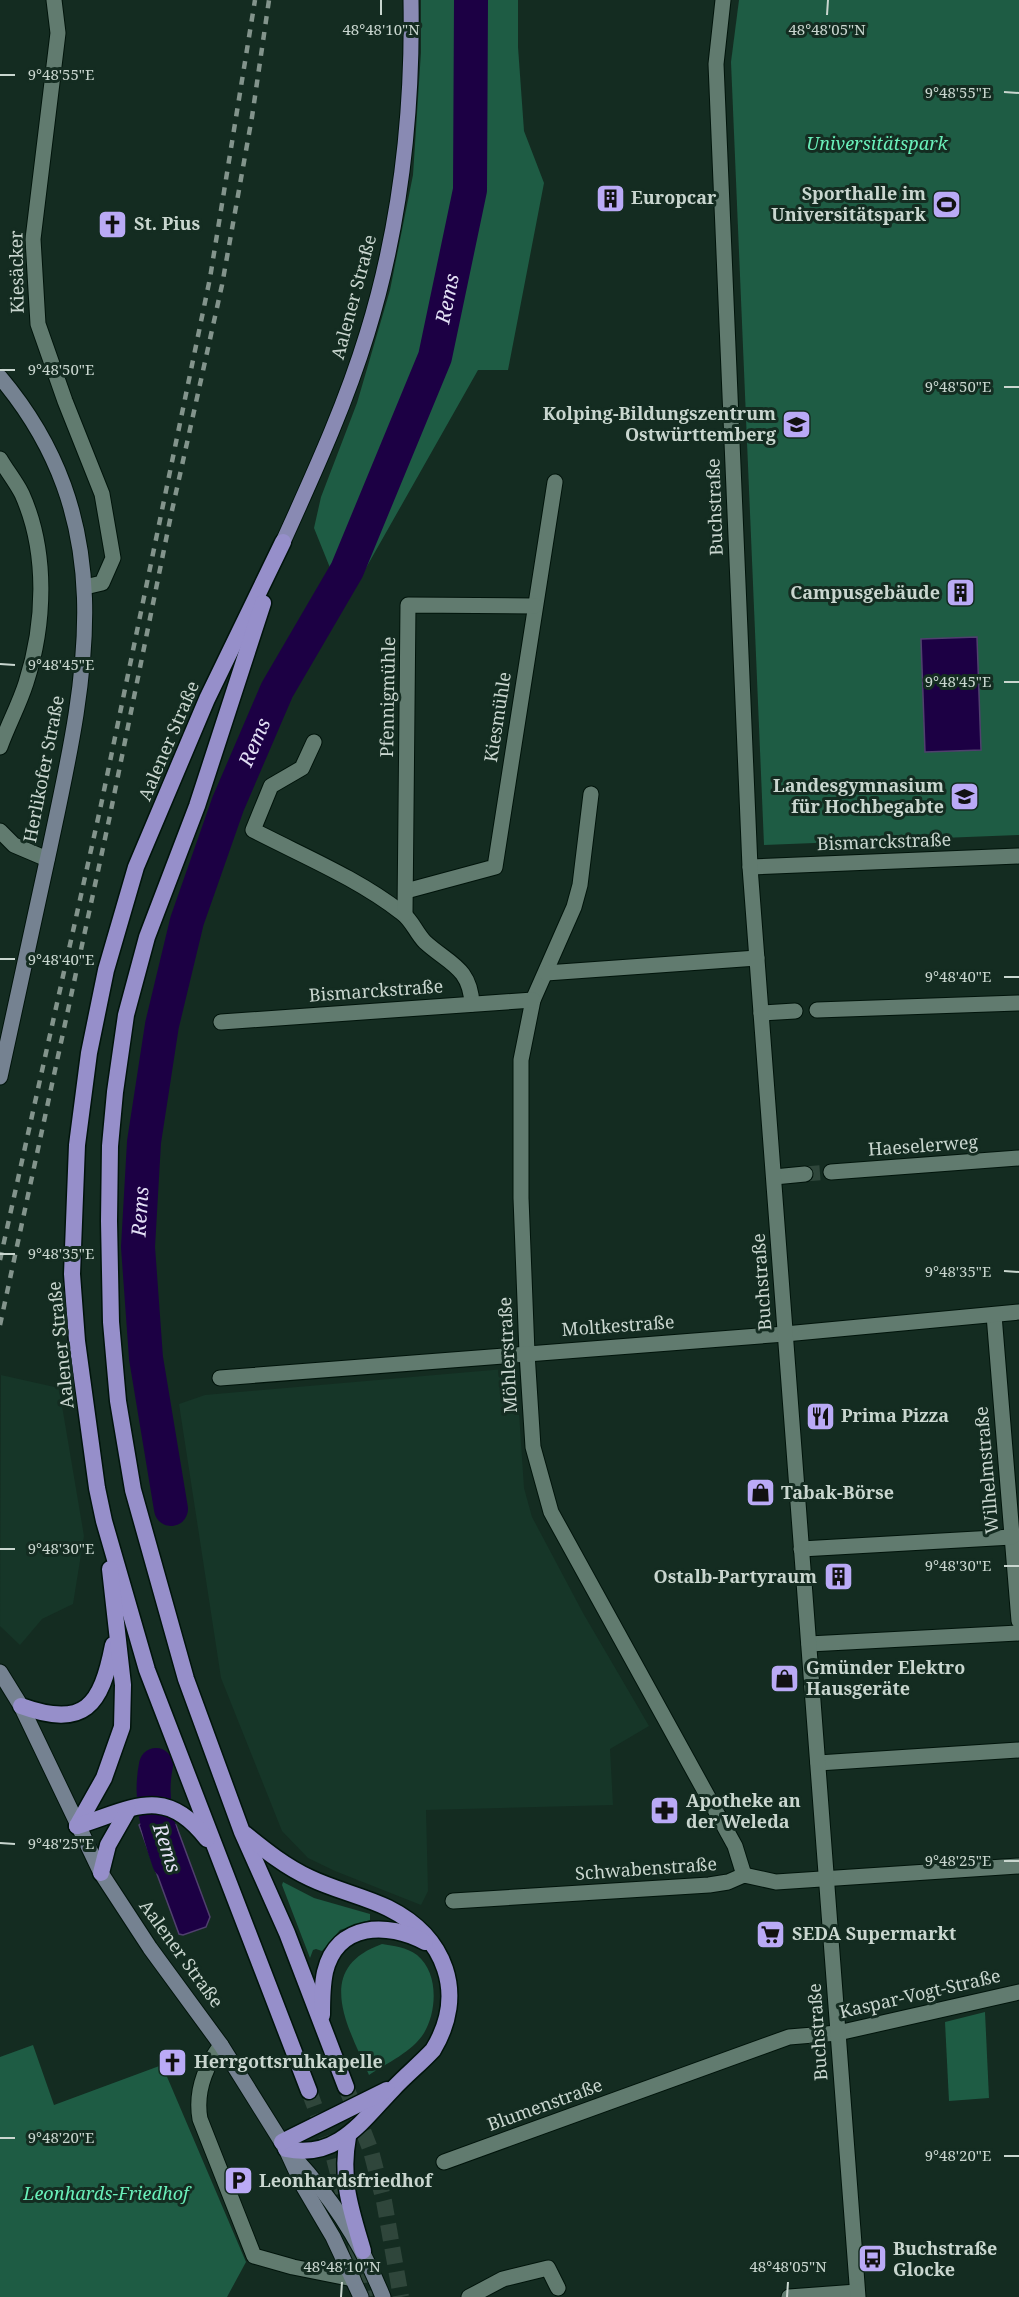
<svg xmlns="http://www.w3.org/2000/svg" width="1019" height="2297" font-family="'Noto Serif',serif">
<rect width="100%" height="100%" fill="#142c21"/>
<g fill="#163628">
<path d="M516,1368l8,120 8,29 51,96 66,113 -39,23 3,56 -187,5 2,81 -7,14 -86,-34 -27,-13 -26,-27 -61,-153 -42,-274 26,-9z"/>
<path d="M1,1375l58,13 25,148 -11,68 -31,15 -22,26 -20,-19z"/>
</g>
<g fill="#1e5c44">
<path d="M421,0h97v47l6,84 20,52 -36,187h-30l-133,235 -31,-77 7,-31 36,-94 33,-113 23,-115 8,-123z"/>
<path d="M739,0h280v835l-255,10 -33,-783z"/>
<path d="M283,1882l31,16 56,16v6l-30,10 -18,21 -6,-2 -3,1 -3,8 -28,-73z"/>
<path d="M382,1944c12,2 24,3 35,11 22,18 20,56 7,78 -12,19 -37,30 -55,42 -20,-47 -57,-106 13,-131z"/>
<path d="M985,2012l4,86 -40,3 -4,-79z"/>
<path d="M33,2045l21,60 108,-40 84,197 -19,35h-227v-240z"/>
</g>
<g fill="#1c0044" stroke="#50406e" stroke-width="1.5">
<path d="M977,637l4,113 -56,2 -4,-113z"/>
<path d="M154,1818h7l15,7 34,92 -4,10 -23,8 -4,-1 -40,-109 8,-6z"/>
</g>
<g fill="none" stroke-linecap="round" stroke-linejoin="round">
<g stroke="#1c0044" stroke-width="34">
<path id="s1" d="M171,1509l-25,-151 -8,-111 6,-105 18,-117 25,-104 41,-117 49,-114 70,-120 88,-213 35,-167 1,-190"/>
<path d="M156,1765c-7,34 2,65 13,97"/>
</g>
<path stroke="#2f463b" stroke-width="15" stroke-dasharray="15 8" stroke-linecap="butt" d="M805,1174l26,-2"/>
<g stroke="#2f463b" stroke-width="16" stroke-dasharray="16 8" stroke-linecap="butt">
<path d="M346,2087l25,64 13,50 17,96"/>
<path d="M309,2091l25,67 9,35"/>
<path d="M356,2244l9,53"/>
</g>
<defs>
<g id="minor">
<path d="M54,0l4,33 -25,206 5,85 27,77 37,93 11,64 -11,25 -17,4"/>
<path d="M0,459c7,12 16,23 22,35 26,58 23,130 4,189 -7,22 -18,42 -26,64"/>
<path d="M314,742l-12,26 -31,18 -18,44c50,26 104,48 149,83 10,7 14,20 23,29 24,22 45,25 47,62"/>
<path d="M591,794l-11,91 -6,22 -41,93 -12,60v138l6,155 6,94 18,65 184,334 9,29"/>
<path d="M0,831l14,14 33,14"/>
<path d="M750,867l269,-11"/>
<path d="M406,891l89,-24 60,-385"/>
<path d="M405,914l3,-309 127,1"/>
<path d="M546,973l211,-15"/>
<path d="M817,1010l202,-7"/>
<path d="M761,1013l34,-2"/>
<path d="M221,1022l312,-22"/>
<path d="M831,1172l188,-14"/>
<path d="M774,1177l31,-3"/>
<path d="M994,1315l25,306"/>
<path d="M220,1378l565,-44 234,-22"/>
<path d="M801,1549l211,-12"/>
<path d="M809,1644l210,-11"/>
<path d="M818,1763l201,-13"/>
<path d="M453,1901l256,-16 19,-3 16,-7 32,7 243,-16"/>
<path d="M221,2045c-16,22 -26,46 -21,74l54,137 39,11 60,12"/>
<path d="M444,2162l345,-125 49,-4 181,-41"/>
<path d="M469,2297l34,-18 45,-11 10,20"/>
<path d="M789,2297l68,-5"/>
</g>
<path id="tertiary" d="M723,0l-7,64 34,803 108,1430"/>
<g id="secondary">
<path d="M0,377c123,146 86,301 50,470 -17,77 -33,154 -50,230"/>
<path d="M0,1672l21,34 80,167 49,75 71,97 65,104 17,37 30,51 28,60"/>
<path d="M294,2157c39,42 68,87 89,140"/>
</g>
<path id="primary" d="M283,542c31,-69 62,-136 84,-208 33,-107 46,-222 44,-334"/>
<g id="trunk">
<path d="M283,542l-76,157 -71,168 -30,103 -17,83 -12,92 -5,129 5,67 20,147 7,33 43,149 162,421"/>
<path d="M263,603l-66,203 -50,131 -21,78 -11,77 -5,54 -1,75 2,101 7,79 15,89 53,189 56,153 45,101 59,154"/>
<path d="M21,1706c64,23 80,0 92,-61"/>
<path d="M77,1826l27,-48 18,-51 1,-42 -13,-116"/>
<path d="M77,1826c55,-17 88,-42 130,13"/>
<path d="M245,1834c21,17 41,33 65,44 25,12 53,18 78,30 58,29 79,86 45,142 -13,14 -27,25 -40,39 -31,32 -56,71 -107,60"/>
<path d="M101,1873l7,-28 20,-35"/>
<path d="M322,2015c0,-15 0,-29 3,-43 12,-50 63,-50 100,-30"/>
<path d="M348,2137c-8,43 3,73 15,114"/>
<path d="M282,2142l105,-52"/>
</g>
</defs>
<use href="#minor" stroke="#00140b" stroke-width="17"/>
<use href="#tertiary" stroke="#00140b" stroke-width="17"/>
<use href="#secondary" stroke="#00140b" stroke-width="17"/>
<use href="#primary" stroke="#00140b" stroke-width="17"/>
<use href="#trunk" stroke="#00140b" stroke-width="19"/>
<use href="#minor" stroke="#617b6f" stroke-width="15"/>
<use href="#tertiary" stroke="#617b6f" stroke-width="15"/>
<use href="#secondary" stroke="#758291" stroke-width="15"/>
<use href="#primary" stroke="#898ab3" stroke-width="15"/>
<use href="#trunk" stroke="#968fca" stroke-width="16"/>
<g stroke="#83948c" stroke-width="4.5" stroke-dasharray="8 8" stroke-linecap="butt">
<path d="M0,1260l101,-455 109,-527 45,-278"/>
<path d="M0,1325l109,-505 62,-305 51,-230 30,-168 17,-117"/>
</g>
</g>
<path fill="none" stroke="#c9d6cf" stroke-width="2" d="M381,15v-15M827,15l1,-15M0,75h15M1004,92l15,1M0,370h15M1004,387h15M0,664l15,1M1004,682h15M0,959h15M1004,977h15M0,1254h15M1004,1271l15,1M0,1549h15M1004,1566h15M0,1843l15,1M1004,1861h15M0,2138h15M1004,2156h15M341,2297l1,-15M787,2297l1,-15"/>
<defs>
<symbol id="building-square" viewBox="-11 -11 22 22"><rect x="-9" y="-9" width="18" height="18" rx="4" fill="#baaaf6" stroke="#142c21"/><path d="M-4-6H4V6H1V3H-1V6H-4ZM-2.5-4.3h1.7v1.8h-1.7ZM.8-4.3h1.7v1.8H.8ZM-2.5-1h1.7V.8h-1.7ZM.8-1h1.7V.8H.8Z" fill="#111"/></symbol>
<symbol id="stadium-square" viewBox="-11 -11 22 22"><rect x="-9" y="-9" width="18" height="18" rx="4" fill="#baaaf6" stroke="#142c21"/><path d="M0-5a6.5 5 0 1 0 0 10a6.5 5 0 1 0 0-10ZM-3.5-1.8h7v3.6h-7Z" fill="#111"/></symbol>
<symbol id="church-square" viewBox="-11 -11 22 22"><rect x="-9" y="-9" width="18" height="18" rx="4" fill="#baaaf6" stroke="#142c21"/><path d="M-1.2-6h2.4v3.5h3.3v2.4h-3.3V6h-2.4V-.1h-3.3v-2.4h3.3Z" fill="#111"/></symbol>
<symbol id="school-square" viewBox="-11 -11 22 22"><rect x="-9" y="-9" width="18" height="18" rx="4" fill="#baaaf6" stroke="#142c21"/><path d="M0-5L7-2L0 1L-7-2ZM-4 1L0 2.5L4 1V4Q0 6-4 4Z" fill="#111"/></symbol>
<symbol id="restaurant-square" viewBox="-11 -11 22 22"><rect x="-9" y="-9" width="18" height="18" rx="4" fill="#baaaf6" stroke="#142c21"/><path d="M-5-6h1v4h1v-4h1v4h1v-4h1v5L-1.5 .5V6h-2V.5L-5-1ZM5-6V6H3V1.5H1.5Q1.5-4 5-6Z" fill="#111"/></symbol>
<symbol id="shop-square" viewBox="-11 -11 22 22"><rect x="-9" y="-9" width="18" height="18" rx="4" fill="#baaaf6" stroke="#142c21"/><path d="M-5-2.5h2.3a2.7 3.5 0 0 1 5.4 0H5L5.5 6h-11ZM-1.5-2.5h3a1.5 2.3 0 0 0-3 0Z" fill="#111"/></symbol>
<symbol id="pharmacy-square" viewBox="-11 -11 22 22"><rect x="-9" y="-9" width="18" height="18" rx="4" fill="#baaaf6" stroke="#142c21"/><path d="M-2-6h4v4h4v4h-4v4h-4v-4h-4v-4h4Z" fill="#111"/></symbol>
<symbol id="supermarket-square" viewBox="-11 -11 22 22"><rect x="-9" y="-9" width="18" height="18" rx="4" fill="#baaaf6" stroke="#142c21"/><path d="M-6-5.5h2.5l.6 2H6L4.5 2H-2.5L-4.4-4H-6ZM-1.5 3.2a1.3 1.3 0 1 0 .1 0ZM3 3.2a1.3 1.3 0 1 0 .1 0Z" fill="#111"/></symbol>
<symbol id="parking-square" viewBox="-11 -11 22 22"><rect x="-9" y="-9" width="18" height="18" rx="4" fill="#baaaf6" stroke="#142c21"/><path d="M-3.5-5.5H1a3.5 3.5 0 0 1 0 7H-1V5.5H-3.5ZM-1-3.4V-.6H.8a1.4 1.4 0 0 0 0-2.8Z" fill="#111"/></symbol>
<symbol id="bus-square" viewBox="-11 -11 22 22"><rect x="-9" y="-9" width="18" height="18" rx="4" fill="#baaaf6" stroke="#142c21"/><path d="M-5-6H5V4H4V6H2V4H-2V6H-4V4H-5ZM-3.5-4V0h7V-4ZM-3.5 1.2v1.5H-2V1.2ZM2 1.2v1.5H3.5V1.2Z" fill="#111"/></symbol>
</defs>
<g fill-rule="evenodd">
<use href="#building-square" x="594" y="182" width="33" height="33"/>
<use href="#stadium-square" x="930" y="188" width="33" height="33"/>
<use href="#church-square" x="96" y="208" width="33" height="33"/>
<use href="#school-square" x="780" y="408" width="33" height="33"/>
<use href="#building-square" x="944" y="576" width="33" height="33"/>
<use href="#school-square" x="948" y="780" width="33" height="33"/>
<use href="#restaurant-square" x="804" y="1400" width="33" height="33"/>
<use href="#shop-square" x="744" y="1476" width="33" height="33"/>
<use href="#building-square" x="822" y="1560" width="33" height="33"/>
<use href="#shop-square" x="768" y="1662" width="33" height="33"/>
<use href="#pharmacy-square" x="648" y="1794" width="33" height="33"/>
<use href="#supermarket-square" x="754" y="1918" width="33" height="33"/>
<use href="#church-square" x="156" y="2046" width="33" height="33"/>
<use href="#parking-square" x="222" y="2164" width="33" height="33"/>
<use href="#bus-square" x="856" y="2242" width="33" height="33"/>
</g>
<g text-anchor="middle" stroke-width="6" stroke-linejoin="round" paint-order="stroke">
<g font-size="18" font-style="italic" fill="#6af0ba" stroke="#142c21">
<text x="877" y="150">Universitätspark</text>
<text x="106" y="2200">Leonhards-Friedhof</text>
</g>
<g font-size="18" font-weight="bold" fill="#c9d6cf" stroke="#142c21" text-anchor="start">
<text x="926" y="200" text-anchor="end">Sporthalle im<tspan x="926" dy="21">Universitätspark</tspan></text>
<text x="631" y="204">Europcar</text>
<text x="134" y="230">St. Pius</text>
<text x="776" y="420" text-anchor="end">Kolping-Bildungszentrum<tspan x="776" dy="21">Ostwürttemberg</tspan></text>
<text x="940" y="599" text-anchor="end">Campusgebäude</text>
<text x="944" y="792" text-anchor="end">Landesgymnasium<tspan x="944" dy="21">für Hochbegabte</tspan></text>
<text x="841" y="1422">Prima Pizza</text>
<text x="781" y="1499">Tabak-Börse</text>
<text x="817" y="1583" text-anchor="end">Ostalb-Partyraum</text>
<text x="806" y="1674">Gmünder Elektro<tspan x="806" dy="21">Hausgeräte</tspan></text>
<text x="686" y="1807">Apotheke an<tspan x="686" dy="21">der Weleda</tspan></text>
<text x="792" y="1940">SEDA Supermarkt</text>
<text x="194" y="2068">Herrgottsruhkapelle</text>
<text x="259" y="2187">Leonhardsfriedhof</text>
<text x="893" y="2255">Buchstraße<tspan x="893" dy="21">Glocke</tspan></text>
</g>
<g font-size="18" fill="#c9d6cf" stroke="#142c21">
<text transform="translate(17 272) rotate(-91)" y="6">Kiesäcker</text>
<text transform="translate(354 297) rotate(-75)" y="6">Aalener Straße</text>
<text transform="translate(715 507) rotate(-92)" y="6">Buchstraße</text>
<text transform="translate(388 697) rotate(-89)" y="6">Pfennigmühle</text>
<text transform="translate(498 717) rotate(-81)" y="6">Kiesmühle</text>
<text transform="translate(169 741) rotate(-67)" y="6">Aalener Straße</text>
<text transform="translate(44 769) rotate(-79)" y="6">Herlikofer Straße</text>
<text transform="translate(884 842) rotate(-2)" y="6">Bismarckstraße</text>
<text transform="translate(376 991) rotate(-4)" y="6">Bismarckstraße</text>
<text transform="translate(923 1146) rotate(-4)" y="6">Haeselerweg</text>
<text transform="translate(762 1282) rotate(-94)" y="6">Buchstraße</text>
<text transform="translate(618 1326) rotate(-4)" y="6">Moltkestraße</text>
<text transform="translate(61 1345) rotate(-96)" y="6">Aalener Straße</text>
<text transform="translate(508 1355) rotate(-93)" y="6">Möhlerstraße</text>
<text transform="translate(987 1470) rotate(-95)" y="6">Wilhelmstraße</text>
<text transform="translate(646 1869) rotate(-4)" y="6">Schwabenstraße</text>
<text transform="translate(181 1954) rotate(54)" y="6">Aalener Straße</text>
<text transform="translate(920 1994) rotate(-13)" y="6">Kaspar-Vogt-Straße</text>
<text transform="translate(818 2032) rotate(-94)" y="6">Buchstraße</text>
<text transform="translate(545 2105) rotate(-20)" y="6">Blumenstraße</text>
</g>
<g font-size="20" font-style="italic" fill="#e3e0f5" stroke="#142c21">
<text dy="7" stroke="none"><textPath href="#s1" startOffset="1272">Rems</textPath></text>
<text dy="7" stroke="none"><textPath href="#s1" startOffset="786">Rems</textPath></text>
<text dy="7" stroke="none"><textPath href="#s1" startOffset="300">Rems</textPath></text>
<text transform="translate(167 1848) rotate(72)" y="7">Rems</text>
</g>
</g>
<g font-size="15" text-anchor="middle" fill="#c9d6cf" stroke="#142c21" stroke-width="6" stroke-linejoin="round" paint-order="stroke">
<text x="381" y="35">48°48'10"N</text>
<text x="827" y="35">48°48'05"N</text>
<text x="61" y="80">9°48'55"E</text>
<text x="958" y="98">9°48'55"E</text>
<text x="61" y="375">9°48'50"E</text>
<text x="958" y="392">9°48'50"E</text>
<text x="61" y="670">9°48'45"E</text>
<text x="958" y="687">9°48'45"E</text>
<text x="61" y="965">9°48'40"E</text>
<text x="958" y="982">9°48'40"E</text>
<text x="61" y="1259">9°48'35"E</text>
<text x="958" y="1277">9°48'35"E</text>
<text x="61" y="1554">9°48'30"E</text>
<text x="958" y="1571">9°48'30"E</text>
<text x="61" y="1849">9°48'25"E</text>
<text x="958" y="1866">9°48'25"E</text>
<text x="61" y="2143">9°48'20"E</text>
<text x="958" y="2161">9°48'20"E</text>
<text x="342" y="2272">48°48'10"N</text>
<text x="788" y="2272">48°48'05"N</text>
</g>
</svg>
